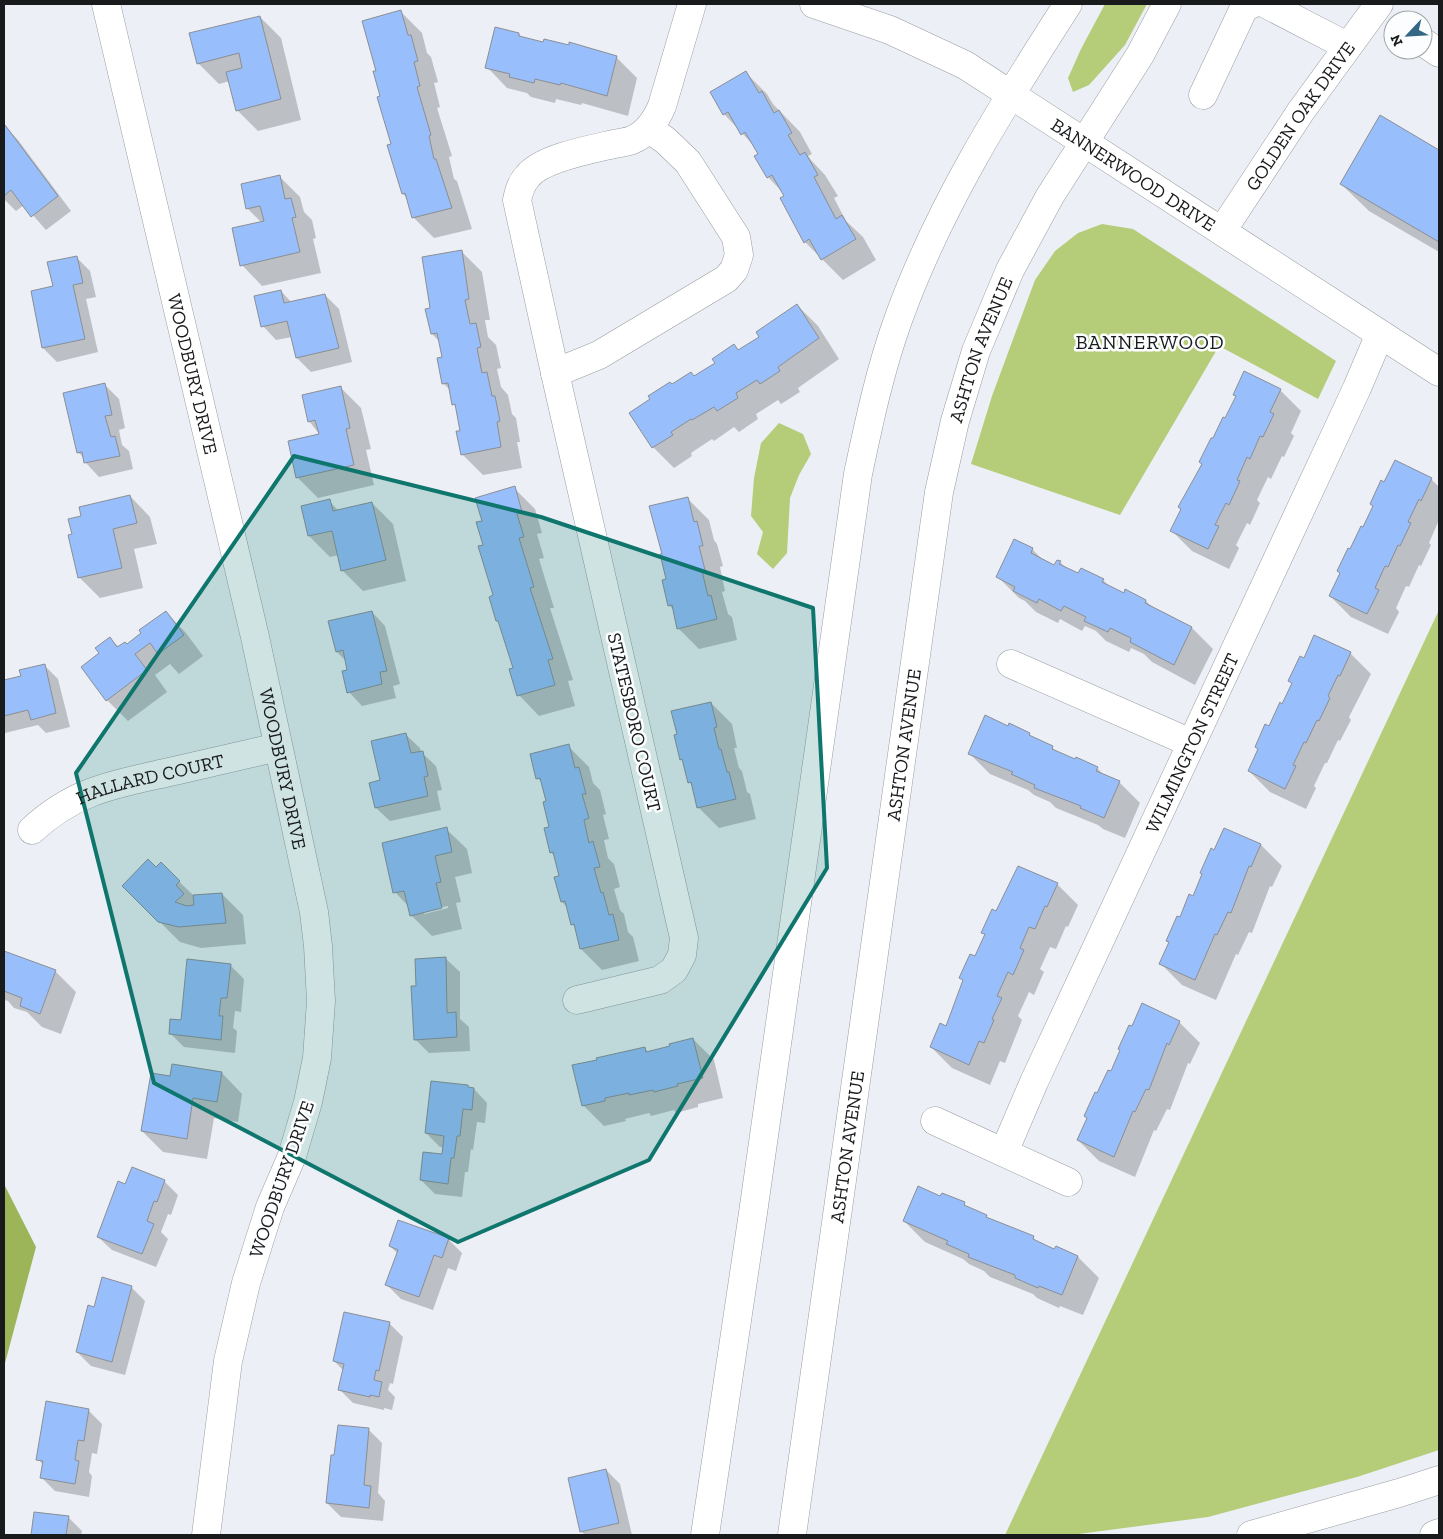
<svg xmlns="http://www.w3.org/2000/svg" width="1443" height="1539" font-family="'Zilla Slab',serif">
<rect width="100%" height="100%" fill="#ecf0f6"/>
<g fill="#b5cc79">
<path d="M1105,4h42l-22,41 -36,40 -16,7 -5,-14 13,-29z"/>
<path d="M1102,224l31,5 203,132 -18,38 -99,-53 -99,169 -149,-51 21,-68 43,-116 20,-29 23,-18z"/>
<path d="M779,423l24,11 8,20 -12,21 -9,23 -3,55 -14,16 -16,-15 6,-22 -12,-16 3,-38 7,-35z"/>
<path d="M1439,610v840l-82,27 -149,40 -137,18h-66z"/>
</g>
<path fill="#9db559" d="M4,1184l32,63 -32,120z"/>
<g fill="#0003" fill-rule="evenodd">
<path d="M401,12l21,21 5,20 4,4 7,25 -4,1 6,24 -3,1 15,48 -3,1 5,22 3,2 15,48 -38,9 -21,-21 -5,-18 -5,-5 -22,-97 -4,-26z"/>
<path d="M260,17l21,21 20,82 -43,11 -21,-21 -7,-29 -11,3 -21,-21z"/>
<path d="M519,34l3,4 22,5 72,14 21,21 -9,38 -46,-13 -1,2 -25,-6 -1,4 -24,-6 -4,-4 -20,-5 -20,-21z"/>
<path d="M746,73l21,21 6,10 27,28 12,22 -4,2 3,4 14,15 13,21 -4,2 12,23 17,16 13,23 -33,20 -38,-38 -19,-46 -18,-19 -11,-28 -33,-35 -12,-21z"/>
<path d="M1380,117l59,34v101l-70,-41 -28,-27z"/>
<path d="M5,126l13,14 53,71 -25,19 -22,-25 -8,6 -12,-12z"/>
<path d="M279,176l21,21 4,15 8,8 4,18 -3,1 8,34 -59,13 -20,-21 20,-42 -15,-15z"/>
<path d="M461,251l21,21 8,48h-5l3,17 8,8 5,23 -4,1 4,18 7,8 4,19 4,4 4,24h-3l5,26 -39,7 -21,-21v-22l-5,-24 -4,-4 -2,-13 -8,-8v-25l-3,-16 -8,-8 -1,-25z"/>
<path d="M76,257l14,14 6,26 -10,2 12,53 -41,10 -14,-14 11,-61z"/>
<path d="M281,291l11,12 33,-8 14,14 13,53 -41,10 -14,-14 -5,-21 -16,3 -13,-14z"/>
<path d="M797,305l21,21 21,33 -41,29 2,4 -19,12 -3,-4 -22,14 2,5 -19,13 -5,-5 -20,14 -2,-2 -21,14 1,3 -18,12 -21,-21 19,-62 23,-8 66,-40z"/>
<path d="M105,385l14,14 6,29 -6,2 3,15 7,6 4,18 -34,8 -13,-14 -1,-4 -7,-7z"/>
<path d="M340,387l21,21 10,41 -5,1 8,35 -56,13 -21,-21 23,-42 -11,-14z"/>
<path d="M1280,390l21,21 -10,22 3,3 -10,21 -2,-1 -11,23 -3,-2 -11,23 3,3 -10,22 -3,-2 -11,22 3,3 -10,21 -37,-18 -21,-21 42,-90 13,-20 11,-23 -3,-2z"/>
<path d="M1431,479l8,8v33l-10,23 2,2 -10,21 -2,-1 -10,22 -3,-1 -10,22 3,4 -11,22 -37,-17 -21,-21 21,-46 34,-67z"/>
<path d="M514,488l21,21 7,24 -5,1 7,24 -5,1 15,49h-4l23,72 -5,1 7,25 -36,10 -20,-21 -4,-26 -15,-45 -3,-3 -2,-25 -11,-50v-24z"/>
<path d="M130,496l20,21 7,27 -23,5 9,39 -43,10 -21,-21 -6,-42 9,-18z"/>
<path d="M688,499l21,21 5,20 3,4 6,22 -3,1 5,24 -3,1 6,22 4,3 5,23 -38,9 -21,-21 -4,-18 -5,-5 -1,-25z"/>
<path d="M329,501l10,10 33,-8 21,21 13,57 -43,10 -21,-21 -3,-15 -9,2 -21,-21 -7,-29z"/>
<path d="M1032,549l12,12 11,6 5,-5 6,6 13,7 24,5 9,9 34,12 8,8 38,19 21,21 -18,36 -43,-23 -8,-8 -13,-6 -2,4 -23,-11 -10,-10 -11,-5 -3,5 -22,-12 -2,4 -22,-11 -11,-11 -6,-3 -21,-21z"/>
<path d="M166,612l20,21 17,23 -24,18 -9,-10 -15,11 12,17 -39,29 -21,-21 -7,-47 10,-14 9,8 8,-2z"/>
<path d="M372,612l13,14 15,58 -7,2 3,12 -34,8 -13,-14v-21l-2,-9 -10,-10z"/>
<path d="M1350,653l21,21 -22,43 2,3 -11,21 -2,-1 -11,23h-2l-11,23 2,2 -10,21 -36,-17 -21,-21 20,-44 14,-22 21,-46z"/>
<path d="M44,665l14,14 12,48 -24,6 -8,-8 -33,8 -1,-1v-51l18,-4z"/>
<path d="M711,703l21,21 5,24h-3l5,20 3,3 5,21 3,2 6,25 -37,9 -21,-21 -4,-20 -5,-5 -5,-20 -3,-3z"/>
<path d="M1009,727l20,7 6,6 17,7 6,7 39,14 8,8 14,6 21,21 -15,35 -22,-9 -5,-4 -42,-17 -6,-6 -16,-7 -6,-5 -38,-16 -21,-21z"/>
<path d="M406,735l14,13 1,4 15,14 6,24 -5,1 4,19 -51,11 -14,-13 5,-27z"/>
<path d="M568,746l21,21 4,16 7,7 6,24 -3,1 6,24 -5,1 4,18 6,6 6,23 -6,2 6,21 4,4 4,18 5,5 6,24 -37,9 -21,-21 -5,-21 -4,-4 -4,-16 -6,-6 -2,-25 -5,-20 -4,-5 -4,-50 -4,-19 -6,-5z"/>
<path d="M446,829l21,20 5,24 -17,4 6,25 -5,1 6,26 -30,7 -21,-21 -2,-8 -14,-15zM448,906v2l-24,6v-3z"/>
<path d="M1224,829l37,16 21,21 -10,21 -2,-1 -18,47 -3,-1 -11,23 -2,-1 -20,46 -34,-15 -21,-21 9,-21 -3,-3 26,-42z"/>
<path d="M161,864l33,32 28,-2 21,21 3,29 -45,4 -21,-6 -56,-56 32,-17z"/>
<path d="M1057,884l21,21 -10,22 -2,-1 -10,23 -6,-2 -10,22 4,3 -10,23 -5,-3 -11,24 4,4 -17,43 -5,-2 -10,24 -38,-17 -21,-21 16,-20 17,-46 -3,-3 14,-20 11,-23 -3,-3 14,-19z"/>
<path d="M4,952l51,19 21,21 -15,42 -19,-7 -15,-15 -13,-4 -6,-7 -4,-1z"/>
<path d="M446,959l14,13v47l9,8 1,24 -41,2 -14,-14 2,-52z"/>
<path d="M230,965l14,14 -3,33 -6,-1 -2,17 4,3 -2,22 -51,-6 -14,-14z"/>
<path d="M1179,1022l21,21 -10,21 -2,-1 -18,47 -3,-1 -11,22 -2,-1 -19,47 -36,-16 -21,-21 20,-46 14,-21 9,-23z"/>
<path d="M693,1039l21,21 9,38 -25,6v3l-22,6 -2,-3 -23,6 -2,-3 -24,6 1,2 -22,5 -21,-21 61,-57 5,5z"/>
<path d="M222,1073l20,21 -4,28 -24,-4 -7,41 -44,-7 -21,-21 29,-53z"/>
<path d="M469,1088l5,1 13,14 -2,20 -8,-1 -4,28 -2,-1 -3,23h-3l-3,25 -27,-3 -14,-14 22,-25 1,-8h-4l-14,-14z"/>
<path d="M164,1181l14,14 -7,20 -3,-1 -7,18 7,7 -12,28 -44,-17 -14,-13 28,-52z"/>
<path d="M941,1197l23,7 5,5 17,7 4,4 43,18 6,6 16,7 1,-3 22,9 21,21 -16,37 -23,-9 -1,2 -22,-10 -4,-4 -43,-17 -6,-6 -15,-7 -6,-5 -38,-17 -21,-21z"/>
<path d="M448,1239l14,14 -6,18 -8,-3 -15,42 -32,-11 -14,-14 11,-31 -8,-8z"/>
<path d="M131,1287l14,14 -20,74 -34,-9 -14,-14 17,-44z"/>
<path d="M389,1323l14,14 -10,47 -3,-1 -2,7 7,7 -3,13 -8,-2v2l-31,-7 -14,-14 4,-19 -9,-9z"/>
<path d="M88,1410l14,14 -5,30 -5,-1 -3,19 3,4 -3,21 -34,-6 -14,-14 2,-12 -5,-6z"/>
<path d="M368,1429l14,14 -4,50 7,8 -2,20 -42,-4 -14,-14 9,-47z"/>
<path d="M606,1470l14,14 12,51h-47l-4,-4z"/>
<path d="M35,1513l33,4 14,14 -1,4h-49z"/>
</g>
<g fill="#98befc" stroke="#8b8e94">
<path d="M401,10l7,25h3l7,26 -4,1 6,24 -3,1 14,48 -2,1 5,23h2l16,49 -40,10 -7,-25 -3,1 -15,-49 4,-1 -14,-47 3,-1 -7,-25h3l-14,-50z"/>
<path d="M260,16l21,83 -45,12 -10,-39 16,-4 -3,-15 -42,11 -8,-31z"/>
<path d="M495,27l24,6v3l24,6 1,-3 25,6v-3l48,14 -10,40 -46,-13 -1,2 -25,-6 -1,4 -25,-6 1,-3 -25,-6z"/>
<path d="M746,71l13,22 3,-2 12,22 5,-3 13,23 -4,2 12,20 5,-3 13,23 -4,2 22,42 6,-4 14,24 -35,21 -12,-21 -5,4 -24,-45 4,-2 -12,-21 -5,3 -13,-22 4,-2 -13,-22 -4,3 -13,-23 -5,3 -13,-23z"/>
<path d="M1380,115l59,35v92l-99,-58z"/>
<path d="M4,125h1l53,71 -27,21 -20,-27 -7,6z"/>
<path d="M280,175l5,24 6,-1 5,19 -4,1 8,34 -60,14 -8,-38 32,-7 -4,-15 -14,3 -5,-25z"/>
<path d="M462,250l7,49 -4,1 5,24 6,-1 5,24 -4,1 5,25 5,-1 5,24h3l5,25 -3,1 4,25 -40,8 -5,-24h4l-5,-27 -3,1 -4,-22 -6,1 -5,-26 5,-1 -5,-24 -6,1 -6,-25 5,-1 -8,-51z"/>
<path d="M77,256l6,27 -10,2 12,54 -43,9 -11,-57 22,-5 -6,-24z"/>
<path d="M281,290l3,13 41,-9 14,54 -43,10 -9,-37 -26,6 -7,-31z"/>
<path d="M797,304l22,34 -41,29 2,4 -20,13 -3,-4 -21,13 2,5 -21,13 -3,-4 -22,13 -1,-1 -20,13 2,3 -21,13 -23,-35 21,-14 -2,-3 22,-14 2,2 19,-12 3,4 21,-13 -3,-4 22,-15 4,6 21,-13 -3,-5z"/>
<path d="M1244,371l37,18 -11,23 4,2 -11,23 -3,-1 -10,23 -3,-2 -10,23 3,1 -11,24 -3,-2 -11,22 4,1 -11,23 -38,-18 11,-22 -3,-2 24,-43 -3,-2 12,-24h2l10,-21 2,1 11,-22 -3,-1z"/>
<path d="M105,383l7,32 -7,1 6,21 4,-1 5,20 -36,7 -2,-11 -5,1 -14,-60z"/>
<path d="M341,386l9,42 -4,1 8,36 -58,13 -8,-37 31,-7 -4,-14 -7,2 -6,-27z"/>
<path d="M1395,460l37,18 -11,23 -2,-2 -11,23 3,1 -11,23 -2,-1 -10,22 -3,-1 -10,22 4,2 -12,24 -38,-18 11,-23 -3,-2 11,-23 2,1 11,-23 2,1 10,-21 -3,-2 11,-24 3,2z"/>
<path d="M515,486l7,26 -5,2 7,23 -5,1 15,49 -4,1 23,71 -5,1 7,25 -38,11 -8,-27 4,-1 -15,-47h-2l-7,-24 4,-2 -15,-49 5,-1 -7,-23 6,-1 -7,-23z"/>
<path d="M130,495l7,28 -24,6 9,39 -44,10 -10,-43 4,-1 -4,-15 13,-3 -2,-9z"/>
<path d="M688,497l6,25 3,-1 6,25h-4l6,24 -3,1 6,25 3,-1 6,24 -40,10 -5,-24 -4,1 -6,-26 4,-1 -6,-25h2l-13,-48z"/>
<path d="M330,499l3,12 39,-9 14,58 -45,11 -9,-40 -24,5 -7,-30z"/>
<path d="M1014,539l19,9 -2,5 23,12 3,-5 4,1 -2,3 19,9 3,-5 23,11 -2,3 22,11 1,-4 21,11 -1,3 47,24 -18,38 -44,-23 1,-4 -21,-10 -2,4 -24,-11 2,-4 -22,-11 -3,5 -22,-12 -2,4 -24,-12 2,-4 -19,-10z"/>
<path d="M166,611l18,24 -26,19 -8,-11 -15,11 12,16 -41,31 -25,-34 18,-14 -4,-5 15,-11 7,10 8,-5 2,2 14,-11 -2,-3z"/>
<path d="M372,611l15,60 -7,1 2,12 -35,9 -5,-22 5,-1 -4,-20 -7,2 -8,-31z"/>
<path d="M1314,635l37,17 -11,24 -2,-1 -10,21 2,2 -11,23 -2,-1 -11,23 -2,-1 -11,23 3,1 -11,23 -37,-18 10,-22 -3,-2 10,-23 4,2 11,-24 2,2 10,-21 -4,-2 12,-25 4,2z"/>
<path d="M45,664l11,49 -25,7 -3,-10 -24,6v-36l17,-4 -2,-6z"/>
<path d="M711,702l6,25 -3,1 5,21h2l6,23h2l7,27 -39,9 -6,-26 -3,1 -6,-24 -2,1 -6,-25 3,-1 -6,-23z"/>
<path d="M985,715l23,11 1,-3 21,10 -1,2 24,11 -1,3 23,10 1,-2 22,10 -2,4 24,10 -16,37 -24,-10 1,-2 -47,-18 1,-3 -24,-11 2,-2 -45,-18z"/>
<path d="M406,733l5,20 12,-2 5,25 -4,1 4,19 -53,12 -6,-25 11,-3 -9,-39z"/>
<path d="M569,744l6,24 4,-1 7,27h-4l7,24 -5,2 5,23 4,-2 7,26 -6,1 7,25 2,-1 6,23 4,-1 6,26 -39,9 -6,-25 -3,1 -6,-24 -4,1 -7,-25 5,-1 -6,-24 -3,1 -6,-25 5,-1 -6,-25 3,-1 -6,-23 -4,1 -6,-25z"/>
<path d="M447,827l5,25 -17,4 6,26 -5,1 6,25 -32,8 -6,-25 -11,2 -11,-50z"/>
<path d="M1224,828l37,16 -10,23 -2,-1 -18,47 -3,-1 -11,23 -2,-1 -20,46 -36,-16 10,-22 -3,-1 11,-25 3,1 9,-23 4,2 9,-22 -2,-1 11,-25 3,2z"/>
<path d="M148,859l8,8 5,-5 19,19 -4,4 8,9 -9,8 12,4 7,-1 -1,-10 29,-2 4,30 -47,4 -21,-5 -36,-36z"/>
<path d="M1018,866l40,17 -11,24 -2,-1 -10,23 -6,-2 -9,21 4,2 -11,25 -5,-3 -11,24 5,2 -10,21 2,1 -10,23 -5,-2 -10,24 -39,-18 10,-24 6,3 17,-46 -4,-2 11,-24 5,2 10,-22 -4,-1 11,-24 4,2z"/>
<path d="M4,951l52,19 -16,44 -20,-8 2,-8 -18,-7z"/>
<path d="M446,957l1,56 9,-1 1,25 -43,3 -3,-54h5l-1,-27z"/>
<path d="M187,959l44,5 -4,34h-6l-2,18h4l-2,24 -52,-6 1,-15 11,1z"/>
<path d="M1142,1003l38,18 -11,24 -2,-2 -18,47 -3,-1 -11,23 -2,-1 -19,46 -37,-17 10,-22 -3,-2 11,-24 2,1 11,-23 3,1 9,-21 -2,-1 11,-24 3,1z"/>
<path d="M693,1038l10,40 -26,6 1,2 -24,6 -1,-2 -24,5v-2l-24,5v3l-23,5 -10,-41 25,-5 -1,-2 49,-11 1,5 24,-6 -1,-2z"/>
<path d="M172,1064l50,8 -5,30 -24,-4 -6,41 -46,-8 10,-58 19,3z"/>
<path d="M431,1081l37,4v2l6,1 -2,22 -9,-1 -3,27h-3l-3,22h-3l-3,26 -28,-4 3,-28 19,2 2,-18 -19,-3z"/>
<path d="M132,1167l33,13 -8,22 -3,-1 -7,20 7,3 -12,30 -45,-17 21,-56 7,3z"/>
<path d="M918,1186l22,10 2,-3 23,9 -1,3 23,10 -1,2 48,19 -1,3 21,10 2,-3 22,10 -16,39 -23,-9 -1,2 -23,-10v-3l-47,-18 1,-3 -23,-10 2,-3 -45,-20z"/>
<path d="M398,1220l51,18 -7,20 -8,-3 -15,42 -34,-12 13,-35 -9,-4z"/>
<path d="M102,1277l30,9 -20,76 -36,-10 12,-47 6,2z"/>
<path d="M344,1312l46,10 -11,49 -3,-1 -2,10 8,2 -3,15 -9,-2v2l-32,-7 6,-26 -11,-3z"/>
<path d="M46,1401l43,8 -5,32 -6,-1 -3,20 4,1 -4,23 -35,-6 3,-17 -7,-1z"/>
<path d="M338,1425l31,3 -5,57 7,1 -2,22 -43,-5 5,-48h3z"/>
<path d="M606,1469l13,54 -39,9 -12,-54z"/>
<path d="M34,1512l35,4 -3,19h-35z"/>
</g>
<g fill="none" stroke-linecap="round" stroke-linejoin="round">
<defs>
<g id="minor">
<path id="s1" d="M106,4l149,633 59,275 4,34 3,55 -4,57 -9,44 -16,54 -22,51 -24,76 -18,78 -22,174"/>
<path id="s2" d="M814,4l76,26 75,35 474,307"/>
<path d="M1266,4l81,42"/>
<path d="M1423,42l16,11"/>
<path d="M1203,95l41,-87 8,-4"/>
<path id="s3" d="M1222,231l79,-120 78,-107"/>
<path d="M555,373l44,-18 127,-76 8,-9 5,-15 -3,-18 -48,-75 -23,-22 -16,-11"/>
<path d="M1011,664l180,79"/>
<path id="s4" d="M32,830c44,-41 85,-46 142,-59 35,-8 70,-16 104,-24"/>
<path d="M577,1000l83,-20 14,-10 8,-15 2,-17 -129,-565 -38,-173c2,-9 4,-17 11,-24 14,-18 64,-27 86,-32 6,-1 13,-2 18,-4 15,-6 24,-20 30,-34l30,-102"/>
<path d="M935,1121l133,61"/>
<path id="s5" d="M1004,1152l30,-70 323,-694 23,-54"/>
<path d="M1251,1535l148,-42 40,-13"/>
<path d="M1434,1535l5,-2"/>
</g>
<g id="major">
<path d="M705,1535l48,-322 105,-739c11,-52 22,-104 40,-154 41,-114 105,-215 170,-316"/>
<path id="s6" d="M792,1535l147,-1043 16,-71 21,-70 34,-81 40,-74 90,-141 27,-51"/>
</g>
</defs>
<use href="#minor" stroke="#999da2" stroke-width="29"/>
<use href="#major" stroke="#999da2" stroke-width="29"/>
<use href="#minor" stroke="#fff" stroke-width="28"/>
<use href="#major" stroke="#fff" stroke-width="28"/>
</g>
<path fill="#0f766e" fill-opacity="0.2" stroke="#0f766e" stroke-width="4" stroke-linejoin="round" d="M294,456l247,61 272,91 14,260 -178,292 -191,82 -304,-159 -78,-310z"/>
<g text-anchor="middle" stroke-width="5" stroke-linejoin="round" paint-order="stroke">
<g font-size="19" fill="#181a1c" stroke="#fcfdfe">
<text dy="7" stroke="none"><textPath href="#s3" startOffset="139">GOLDEN OAK DRIVE</textPath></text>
<text dy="7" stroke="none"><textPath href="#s2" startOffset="364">BANNERWOOD DRIVE</textPath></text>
<text dy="7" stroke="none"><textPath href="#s6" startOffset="1202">ASHTON AVENUE</textPath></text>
<text dy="7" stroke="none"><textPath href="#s1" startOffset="380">WOODBURY DRIVE</textPath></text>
<text transform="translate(635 722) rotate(77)" y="7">STATESBORO COURT</text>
<text dy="7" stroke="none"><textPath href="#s5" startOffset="450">WILMINGTON STREET</textPath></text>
<text dy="7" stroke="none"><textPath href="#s6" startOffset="798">ASHTON AVENUE</textPath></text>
<text dy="7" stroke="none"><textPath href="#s1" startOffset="785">WOODBURY DRIVE</textPath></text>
<text dy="7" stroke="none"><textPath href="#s4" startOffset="131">HALLARD COURT</textPath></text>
<text dy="7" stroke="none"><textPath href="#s6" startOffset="392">ASHTON AVENUE</textPath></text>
<text transform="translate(281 1179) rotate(-71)" y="7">WOODBURY DRIVE</text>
</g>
<g font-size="20" letter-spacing="1" fill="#181a1c" stroke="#fcfdfe">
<text x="1150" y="349">BANNERWOOD</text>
</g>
</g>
<rect width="1443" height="1539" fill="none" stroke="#181a1c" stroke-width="10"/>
<g transform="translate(1408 35) rotate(245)"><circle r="24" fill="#fcfdfe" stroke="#a1a2a4"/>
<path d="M0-4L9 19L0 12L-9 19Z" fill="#346784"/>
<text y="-8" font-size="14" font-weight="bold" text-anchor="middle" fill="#181a1c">N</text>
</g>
</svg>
